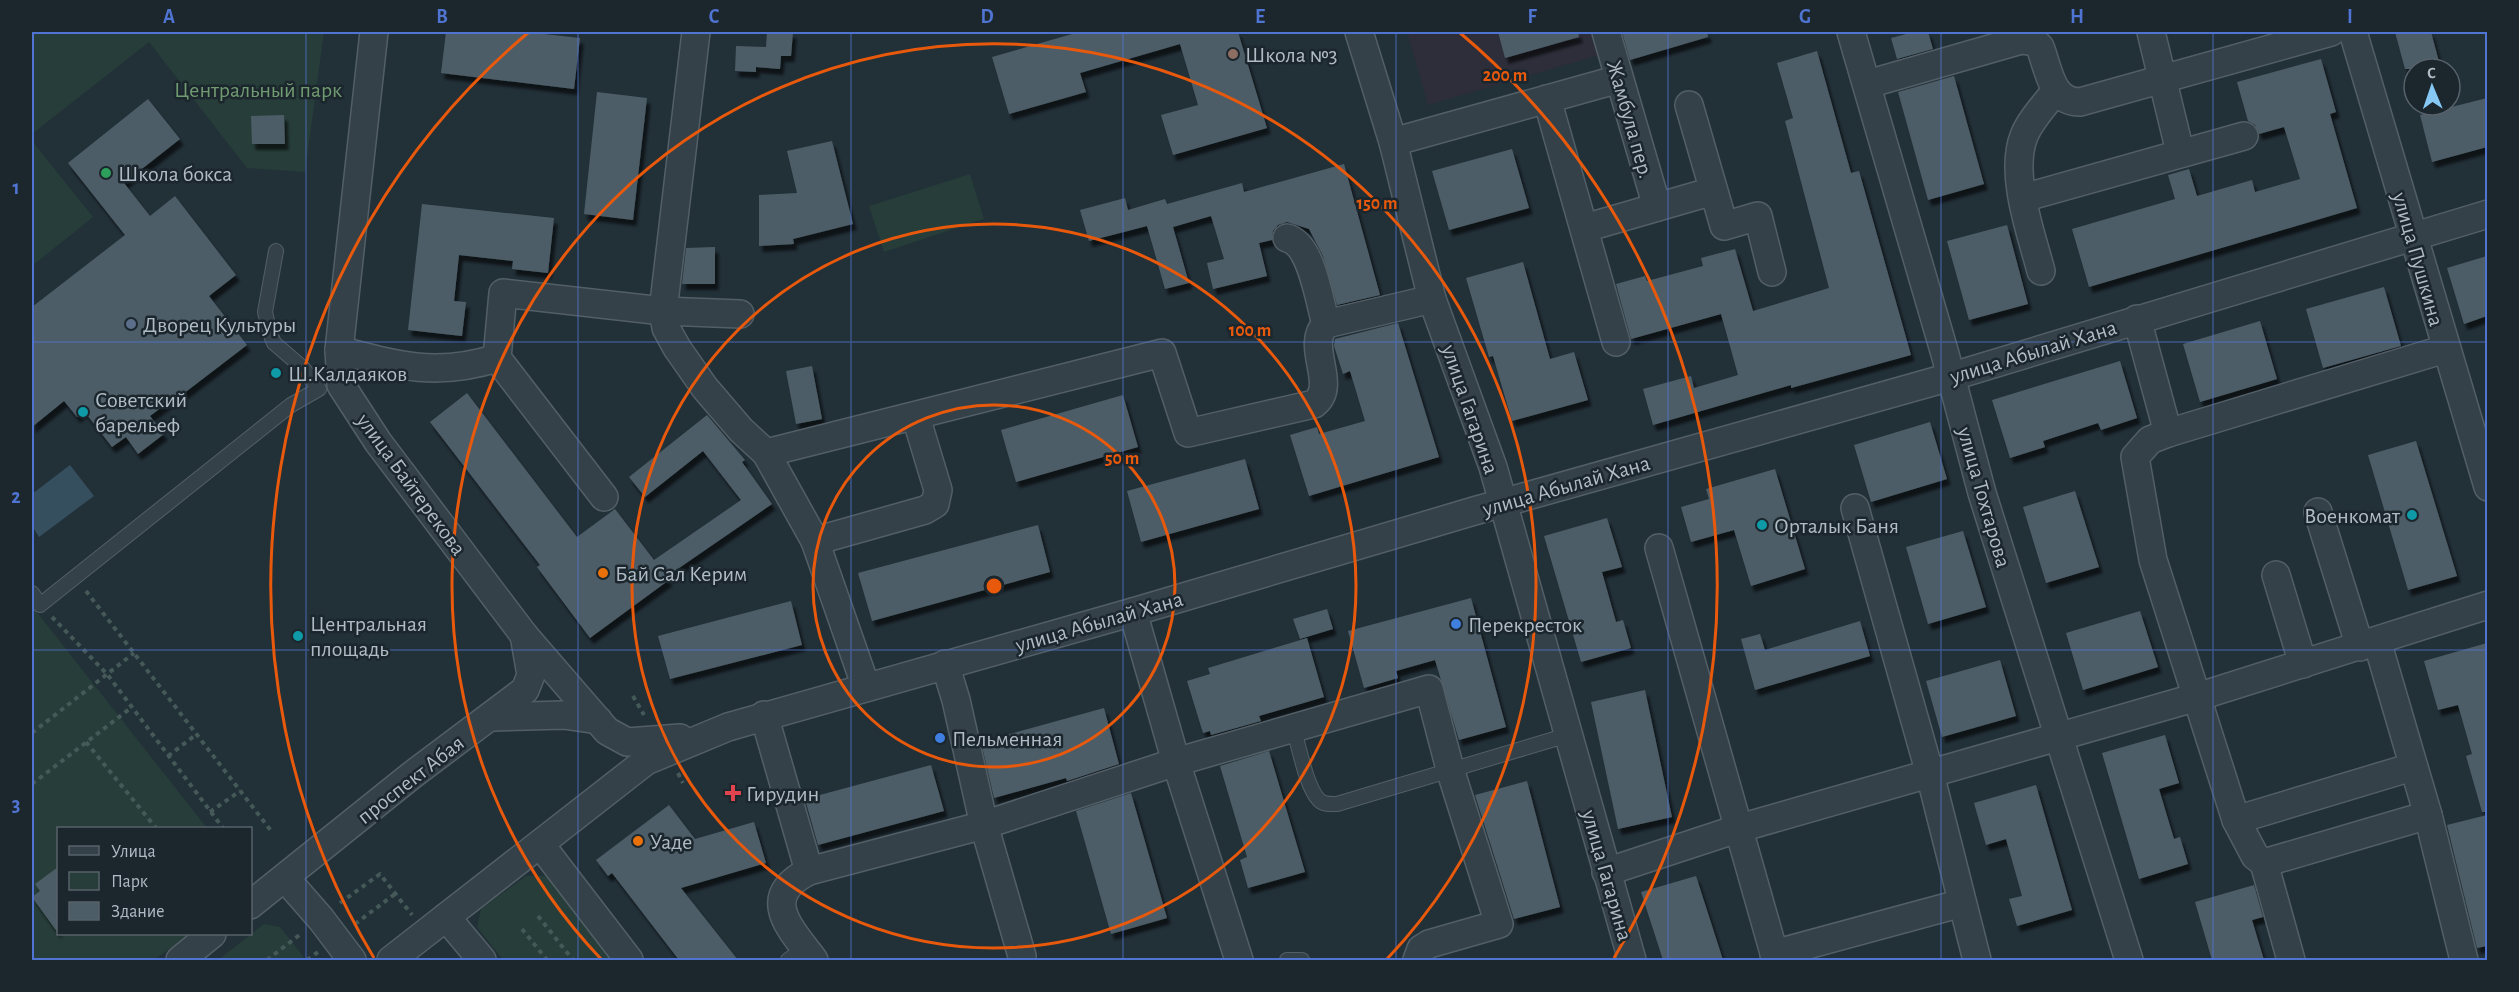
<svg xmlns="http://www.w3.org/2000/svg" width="2519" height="992" font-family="'Alegreya Sans',sans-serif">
<defs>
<filter id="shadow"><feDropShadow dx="3.5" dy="6" stdDeviation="1.5" flood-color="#0009"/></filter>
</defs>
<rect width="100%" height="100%" fill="#223038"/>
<path fill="#2d2e3a" d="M1407,32h197l6,20 -182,53z"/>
<g fill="#273d39">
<path d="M32,32h292l-19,140 -58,-4 -98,-126 -117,92z"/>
<path d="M32,141l61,76 -61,49z"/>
<path d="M970,174l14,45 -100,33 -15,-46z"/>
<path d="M32,606l175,222h-149v106h132l-36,26h-122z"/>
<path d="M526,876h23l65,84h-111l-26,-33 4,-18z"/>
<path d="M264,924l16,3 26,33h-88z"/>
</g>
<path fill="#364f5f" d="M70,465l24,31 -55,41 -7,-11v-32z"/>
<g fill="#4d5d67" filter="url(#shadow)">
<path d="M446,32h80l54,6 -6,51 -133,-16z"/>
<path d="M767,32h26l-2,24h-10l-1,13 -24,-2v5l-21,-1 1,-25 30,1z"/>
<path d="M1079,32h159l29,96 -94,27 -12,-40 37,-10 -18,-61 -100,29 6,19 -77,22 -17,-57z"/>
<path d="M1498,32h80l1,5 -74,21z"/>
<path d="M1622,32h85l1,5 -78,23z"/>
<path d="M1914,32h14l5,17 -36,10 -6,-21z"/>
<path d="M2395,32h36l10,37h-36z"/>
<path d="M1817,51l34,122 8,-2 52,184 -120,33v-3l-138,40 -10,-36 48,-13 3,12 44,-13 -17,-61 -90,25 -15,-55 29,-8 2,5 56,-15 -2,-8 34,-9 18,62 76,-23 -44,-167 8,-3 -16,-55z"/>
<path d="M2321,59l15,53 -6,2 27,94 -268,79 -17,-58 103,-30 -7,-24 21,-6 8,27 55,-16 3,12 45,-13 -16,-52 -25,7 -4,-9 -7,-4 -11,-39z"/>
<path d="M1954,76l30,108 -56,16 -30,-108z"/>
<path d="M597,92l50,6 -14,122 -49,-6z"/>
<path d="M2487,98v49l-55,15 -12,-47z"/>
<path d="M148,99l32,40 -56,44 26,33 25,-20 61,79 -27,21 38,49 -64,49 -1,-2 -32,24 14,18 -26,20 -12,-17 -14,10 -28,-36 -7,6 -13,-16 -32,26v-120l93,-72 -57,-72z"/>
<path d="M284,115l1,29h-33l-1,-28z"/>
<path d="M832,141l21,83 -60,15 1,5 -35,2v-51l38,-2 -10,-42z"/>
<path d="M1512,149l17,59 -80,22 -17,-59z"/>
<path d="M1344,164l36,131 -43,10 -14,-49 -14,-27 -22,-7 -9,3 -5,6 -1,9 -13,3 8,33 -54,13 -6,-26 17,-4 -13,-43 -38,11 16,56 -24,6 -18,-63 -58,15 -9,-31 45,-12 3,12 37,-11 2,5 75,-21 2,9z"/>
<path d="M422,204l132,14 -6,55 -36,-4 1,-8 -54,-6 -5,46 12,1 -4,34 -54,-6z"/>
<path d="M2007,225l21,79 -59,16 -22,-79z"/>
<path d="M715,247v37h-33l4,-36z"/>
<path d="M2487,256v60l-23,8 -17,-56z"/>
<path d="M1523,262l27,97 24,-7 14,48 -76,21 -19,-65 -4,1 -23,-79z"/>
<path d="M2384,287l17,59 -78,22 -17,-59z"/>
<path d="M2260,321l17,58 -77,23 -17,-58z"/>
<path d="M1398,323l41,134 -130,39 -19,-61 27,-8 2,7 46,-13 -15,-50 -7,3 -9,-28 1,-7z"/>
<path d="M2120,361l17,57 -36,12 -3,-7 -55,18 2,6 -35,11 -18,-58z"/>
<path d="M812,366l10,53 -26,5 -10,-53z"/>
<path d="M467,393l110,144 38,-28 39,51 87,-60 -38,-49 -58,46 -16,-20 78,-62 38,45 -3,2 30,42 -106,73 3,3 -79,58 -53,-71 3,-2 -110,-143z"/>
<path d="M1123,395l15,52 -122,35 -15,-52z"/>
<path d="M1930,422l17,57 -76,23 -17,-57z"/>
<path d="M2416,441l41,135 -49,14 -40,-135z"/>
<path d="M1245,459l14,50 -118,33 -14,-51z"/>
<path d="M1775,469l30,100 -54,17 -17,-56 -43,12 -10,-35 28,-8 -3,-10z"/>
<path d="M2075,491l24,76 -53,16 -23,-76z"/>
<path d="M1607,518l15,49 -20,5 14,50 7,-2 8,28 -50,14 -37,-126z"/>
<path d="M1038,525l12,47 -178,49 -14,-48z"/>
<path d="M1963,531l23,76 -58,17 -22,-77z"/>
<path d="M1471,598l35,129 -47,13 -24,-80 -39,11 2,7 -34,10 -16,-57z"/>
<path d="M791,601l11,44 -132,34 -12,-43z"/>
<path d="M1327,609l6,20 -33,10 -7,-20z"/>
<path d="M2140,611l18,56 -75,23 -17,-57z"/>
<path d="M1860,621l10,35 -115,34 -14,-51 19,-5 5,16z"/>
<path d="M1307,638l17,59 -65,19 2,5 -50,14 -1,-4 -7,2 -16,-52 23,-7 -2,-6z"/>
<path d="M2487,643v169h-5l-16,-56 6,-2 -14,-49 -20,5 -14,-49z"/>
<path d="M2000,660l16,56 -74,21 -16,-56z"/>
<path d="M1645,690l27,127 -54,12 -27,-127z"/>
<path d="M1104,708l15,56 -52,17 -1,-3 -72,20 -13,-56z"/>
<path d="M2165,735l14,48 -20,6 15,50 6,-2 8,27 -49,15 -37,-126z"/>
<path d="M1269,751l36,121 -57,16 -8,-28 7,-3 -27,-91z"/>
<path d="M931,765l13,46 -126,34 -13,-46z"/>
<path d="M1527,781l33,126 -46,12 -39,-124z"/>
<path d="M2036,785l36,125 -55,16 -8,-27 13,-3 -16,-57 -20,6 -12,-42z"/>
<path d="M1131,793l36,125 -56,16 -35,-123z"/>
<path d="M669,805l26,34 59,-17 12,41 -85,25 57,72h-59l-67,-87 -4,3 -12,-16z"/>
<path d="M2487,815v131l-10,2 -30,-123z"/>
<path d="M58,867v66l-26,-36 8,-6 -5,-7z"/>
<path d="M1696,876l27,84h-60l-22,-68z"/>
<path d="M2254,885l9,32 -11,3 12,40h-52l-17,-58z"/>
</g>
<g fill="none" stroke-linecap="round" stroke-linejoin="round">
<defs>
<g id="lane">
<path d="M32,593l8,12 251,-200 28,-16 -16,-21 -29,-25 -4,-10 -5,-21 11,-61"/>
<path d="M1293,727c6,19 13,60 26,73 5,5 11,4 18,4l231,-69"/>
<path d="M788,960l17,-12"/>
<path d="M1287,960h15"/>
</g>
<g id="street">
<path d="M374,32l-35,318 2,35 37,57 146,193 83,96 20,11 53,-4"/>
<path d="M696,32l-33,279 3,17 11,20 28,40 36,42 25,23 49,88 51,146"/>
<path d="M1359,32l34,110 39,157 61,168 139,493"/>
<path d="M1606,32l51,175"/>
<path d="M1851,32l94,322 37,139 147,467"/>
<path d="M2151,32l29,120"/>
<path d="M2353,32l135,455"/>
<path d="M1868,84l153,-44 14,2 5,5c9,23 11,55 40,55l251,-70"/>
<path d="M1547,99l69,243"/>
<path d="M1689,105l35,121 34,-10 14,56"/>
<path d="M1393,142l226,-63"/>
<path d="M2023,198l221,-62"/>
<path d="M1585,228l128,-37"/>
<path d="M1287,238c25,6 32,63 39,86"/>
<path d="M2041,271c-10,-38 -32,-97 -17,-135 6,-16 22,-32 32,-46"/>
<path d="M2137,319l31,114"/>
<path d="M339,350c59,16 98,27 158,8"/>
<path d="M766,453l396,-100 26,80 126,-29c25,-19 -10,-58 12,-80l106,-25"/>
<path d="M604,497l-107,-139 6,-65 160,18 77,3"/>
<path d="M1855,508l75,266 47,186"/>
<path d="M2318,512l42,135"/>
<path d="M815,541l110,-31 10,-6 3,-14 -22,-73"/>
<path d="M1659,548l117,412"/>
<path d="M2276,575l27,89"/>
<path d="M1133,612l43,150 63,198"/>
<path d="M2377,641l51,174 36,145"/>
<path d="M945,664l11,36 28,125 38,131"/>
<path d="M764,715l45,156"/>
<path d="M493,717l71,-2 34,5"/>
<path d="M2236,820l176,-53"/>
<path d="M540,844l89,116"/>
<path d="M2264,863l164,-48"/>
<path d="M1606,872l134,-44 457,-131 291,-92"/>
<path d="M286,879l35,40 31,41"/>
<path d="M250,905l162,-130 113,-85 6,-15 -7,-40"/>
<path d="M446,917l36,43"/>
<path d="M1774,954l188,-51"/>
<path d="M180,960l32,-26"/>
<path d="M391,960l255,-199 82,-34 405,-115 341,-101 476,-134 538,-163"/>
<path d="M814,960c-24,-32 -56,-63 -5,-89l175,-46 192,-63 253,-73 21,80 49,155 -70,20 -8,5 -4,11"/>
<path d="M2291,960l-27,-97 -9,-7 -19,-36 -83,-260 -18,-103 15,-17 18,-7 277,-84"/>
</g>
</defs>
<use href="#lane" stroke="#535f66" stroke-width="16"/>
<use href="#street" stroke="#535f66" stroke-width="30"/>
<g stroke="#455a58" stroke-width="4" stroke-dasharray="4.5 4.5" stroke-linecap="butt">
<path d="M86,591l186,241"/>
<path d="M52,617l55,57 116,154"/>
<path d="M633,696l11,19"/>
<path d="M32,733l102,-80"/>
<path d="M86,742l70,86"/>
<path d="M168,756l29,-22"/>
<path d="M678,773l5,10"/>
<path d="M32,784l100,-77"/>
<path d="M210,812l30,-21"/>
<path d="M340,903l40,-29 32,41"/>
<path d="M538,916l35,44"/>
<path d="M355,924l40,-30"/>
<path d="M522,929l25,31"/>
<path d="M267,960l35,-27"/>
<path d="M307,960l11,-8"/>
</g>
<use href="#lane" stroke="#354149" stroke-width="14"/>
<use href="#street" stroke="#354149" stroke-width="27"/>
</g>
<path fill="none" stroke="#5074d1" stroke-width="1.5" stroke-opacity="0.55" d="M306,32v928M578,32v928M851,32v928M1123,32v928M1396,32v928M1668,32v928M1941,32v928M2213,32v928M32,342h2456M32,650h2456"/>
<g fill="none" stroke="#e8590c" stroke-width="3">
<circle cx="994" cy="586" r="181"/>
<circle cx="994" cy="586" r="362"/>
<path d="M601 959A542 542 0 1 1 1387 959"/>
<path d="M374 958A723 723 0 0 1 529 32M1459 32A723 723 0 0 1 1614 958"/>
</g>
<circle fill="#8d6e63" stroke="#1b262d" stroke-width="2" cx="1233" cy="54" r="6"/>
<circle fill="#2e9e5b" stroke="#1b262d" stroke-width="2" cx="106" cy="173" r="6"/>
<circle fill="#5c6f8a" stroke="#1b262d" stroke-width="2" cx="131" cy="324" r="6"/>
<g fill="#0f9aa8" stroke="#1b262d" stroke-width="2">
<circle cx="276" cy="373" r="6"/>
<circle cx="83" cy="412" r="6"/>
<circle cx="2412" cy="515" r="6"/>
<circle cx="1762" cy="525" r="6"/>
<circle cx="298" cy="636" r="6"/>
</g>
<g fill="#e8710a" stroke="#1b262d" stroke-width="2">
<circle cx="603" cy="573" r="6"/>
<circle cx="638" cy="841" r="6"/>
</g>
<g fill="#3f7fe0" stroke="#1b262d" stroke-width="2">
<circle cx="1456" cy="624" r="6"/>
<circle cx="940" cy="738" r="6"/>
</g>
<path fill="#e0444e" stroke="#1b262d" stroke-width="2" d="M730 784h6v6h6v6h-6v6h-6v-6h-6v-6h6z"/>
<g text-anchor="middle" stroke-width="5" stroke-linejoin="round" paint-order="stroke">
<g font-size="22" fill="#b0bcc5" stroke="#1b262d" text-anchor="start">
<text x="1245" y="62">Школа №3</text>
<text x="118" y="181">Школа бокса</text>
<text x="143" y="332">Дворец Культуры</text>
<text x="288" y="381">Ш.Калдаяков</text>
<text x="95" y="407">Советский<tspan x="95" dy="25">барельеф</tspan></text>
<text x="2400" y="523" text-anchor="end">Военкомат</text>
<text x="1774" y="533">Орталык Баня</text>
<text x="615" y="581">Бай Сал Керим</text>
<text x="310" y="631">Центральная<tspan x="310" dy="25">площадь</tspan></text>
<text x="1468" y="632">Перекресток</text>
<text x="952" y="746">Пельменная</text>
<text x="746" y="801">Гирудин</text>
<text x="650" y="849">Уаде</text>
</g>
<g font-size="22" fill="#709a70" stroke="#1b262d">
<text x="258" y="97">Центральный парк</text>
</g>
<g font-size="22" fill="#b0bcc5" stroke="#1b262d">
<text transform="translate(1631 119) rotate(74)" y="8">Жамбула пер.</text>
<text transform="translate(2419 259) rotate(74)" y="8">улица Пушкина</text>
<text transform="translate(2033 351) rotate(-17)" y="8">улица Абылай Хана</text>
<text transform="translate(1471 409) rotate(71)" y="8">улица Гагарина</text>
<text transform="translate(412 484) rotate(54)" y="8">улица Байтерекова</text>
<text transform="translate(1566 485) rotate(-16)" y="8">улица Абылай Хана</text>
<text transform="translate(1985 497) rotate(74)" y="8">улица Тохтарова</text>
<text transform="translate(1099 621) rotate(-16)" y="8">улица Абылай Хана</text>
<text transform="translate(410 779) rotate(-38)" y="8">проспект Абая</text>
<text transform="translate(1608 875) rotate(74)" y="8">улица Гагарина</text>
</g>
</g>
<circle cx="994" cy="586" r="9" fill="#e8590c" stroke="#1b262d" stroke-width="3"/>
<g font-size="18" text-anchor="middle" font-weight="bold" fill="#e8590c" stroke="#1b262d" stroke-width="5" stroke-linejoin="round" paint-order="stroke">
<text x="1505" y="81">200 m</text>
<text x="1377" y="209">150 m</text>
<text x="1250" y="336">100 m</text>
<text x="1122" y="464">50 m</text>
</g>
<rect width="2519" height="992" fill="none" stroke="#1b262d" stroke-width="66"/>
<rect x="57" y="827" width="195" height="108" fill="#1b262d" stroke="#57626a" stroke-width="1.5"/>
<rect x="69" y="846" width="30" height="9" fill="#354149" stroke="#57626a" stroke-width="1.5"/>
<text x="111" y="857" font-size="18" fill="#b0bcc5">Улица</text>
<rect x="69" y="872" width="30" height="18" fill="#273d39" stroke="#57626a" stroke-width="1.5"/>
<text x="111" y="887" font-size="18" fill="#b0bcc5">Парк</text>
<rect x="69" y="902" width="30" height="18" fill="#4d5d67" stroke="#57626a" stroke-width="1.5"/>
<text x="111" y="917" font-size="18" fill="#b0bcc5">Здание</text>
<g transform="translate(2432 87) rotate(358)"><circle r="28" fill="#1b262d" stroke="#57626a" stroke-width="1.5"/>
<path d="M0-4.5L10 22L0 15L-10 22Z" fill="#86c7f4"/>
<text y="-9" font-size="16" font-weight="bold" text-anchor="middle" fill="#b0bcc5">С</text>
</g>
<rect x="33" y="33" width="2453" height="926" fill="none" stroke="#5074d1" stroke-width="2"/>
<g font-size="20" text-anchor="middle" font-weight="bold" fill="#5074d1">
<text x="169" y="23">A</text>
<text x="442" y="23">B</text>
<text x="714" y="23">C</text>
<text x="987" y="23">D</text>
<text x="1260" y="23">E</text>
<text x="1532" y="23">F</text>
<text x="1805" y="23">G</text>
<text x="2077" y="23">H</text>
<text x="2350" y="23">I</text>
<text x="16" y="194">1</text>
<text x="16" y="503">2</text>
<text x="16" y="811">3</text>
</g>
</svg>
